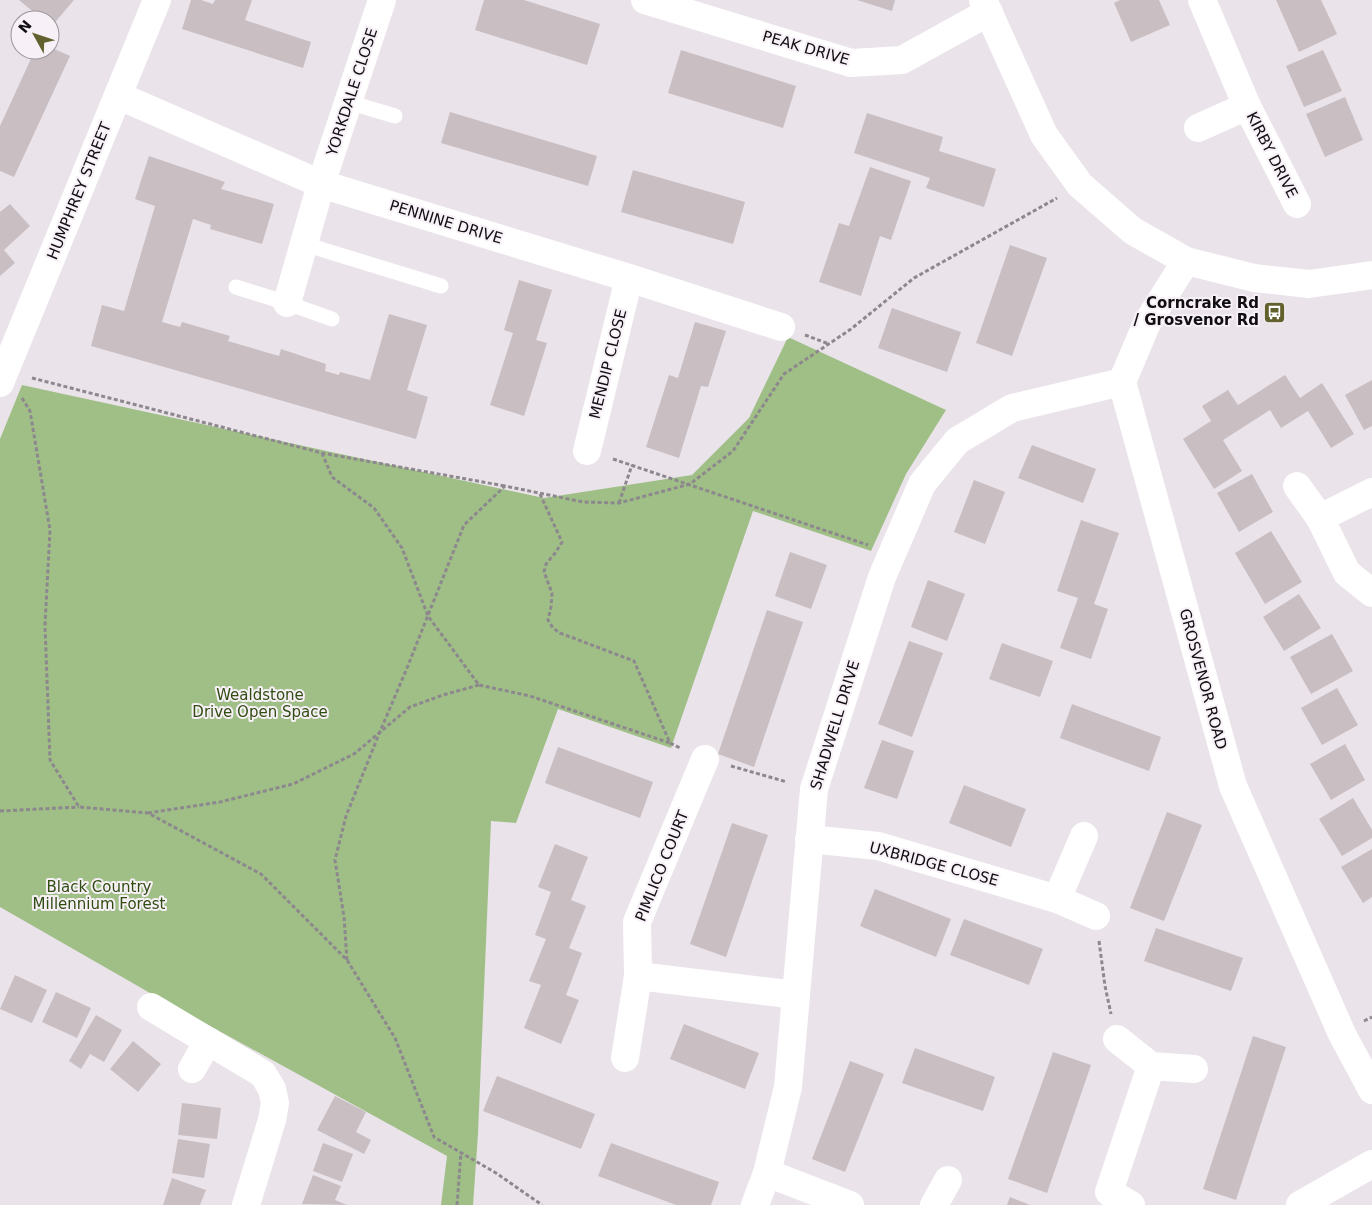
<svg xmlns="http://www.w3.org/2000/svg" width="1372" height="1205" font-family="'DejaVu Sans',sans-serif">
<rect width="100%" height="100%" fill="#eae3ea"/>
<path fill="#9fbf87" d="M788,337l158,73 -40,64 -35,77 -118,-40 -82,237 -113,-39 -42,114 -25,-2 -13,313 -5,71h-32l6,-49 -297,-163 -150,-86v-468l22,-54 522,113 148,-23 57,-57z"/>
<g fill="#c9bfc2">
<path d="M19,0h55l-23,27 -1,-1v-6h-7z"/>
<path d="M191,0h10l12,4 2,-4h37l-7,20 66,22 -8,26 -121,-39z"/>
<path d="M484,0h40l76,24 -13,41 -112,-35z"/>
<path d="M857,0h38l-3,11z"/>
<path d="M1120,0h39l11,25 -39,17 -17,-39z"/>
<path d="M1276,0h45l16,34 -38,18z"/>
<path d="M50,47l20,9 -56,121 -14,-6v-45l35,-76h15z"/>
<path d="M681,50l115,36 -13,42 -115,-35z"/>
<path d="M1323,50l19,41 -38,16 -18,-41z"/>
<path d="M1345,97l18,43 -38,17 -19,-43z"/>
<path d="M450,112l147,44 -9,30 -147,-43z"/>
<path d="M867,113l76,24 -4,14 57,18 -12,38 -58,-19 4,-10 -76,-25z"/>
<path d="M149,156l76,26 -4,7 53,15 -12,40 -52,-15 1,-4 -18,-6 -31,103 18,5 2,-5 48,14 -2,5 51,15 2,-7 45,15 -1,7 14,4 1,-3 30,8 19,-66 38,11 -20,65 21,7 -12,42 -325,-93 11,-41 22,6 31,-105 -20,-7z"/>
<path d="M870,167l41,14 -20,59 -11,-4 -19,60 -42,-14 20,-59 10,3z"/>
<path d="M633,170l112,32 -12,42 -112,-32z"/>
<path d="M10,204l20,22 -26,24 11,13 -15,13v-64z"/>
<path d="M1010,245l37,13 -35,98 -36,-13z"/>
<path d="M519,280l33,10 -16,50 11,3 -23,73 -34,-11 23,-72 -9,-3z"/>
<path d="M892,308l69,24 -14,40 -69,-24z"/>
<path d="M695,322l31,9 -18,56 -7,-1 -22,72 -33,-11 23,-72 9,3z"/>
<path d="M1285,375l15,23 22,-15 32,51 -23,14 -23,-37 -27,17 -11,-18 -47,30 19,31 -28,18 -31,-50 28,-18 -9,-15 26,-16 10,15z"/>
<path d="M1372,380v46l-8,4 -19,-35z"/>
<path d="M1032,445l64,24 -13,34 -65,-25z"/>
<path d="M1252,474l21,38 -34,20 -22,-39z"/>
<path d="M974,480l31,12 -20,52 -31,-12z"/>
<path d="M1081,520l38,13 -25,71 14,5 -17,50 -31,-11 18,-50 -21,-7z"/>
<path d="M1271,531l31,51 -37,22 -30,-51z"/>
<path d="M790,552l37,13 -16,44 -36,-13z"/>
<path d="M928,580l37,14 -18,47 -36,-14z"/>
<path d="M1299,594l22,34 -37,23 -21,-34z"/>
<path d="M767,610l36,12 -49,145 -36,-13z"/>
<path d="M1332,634l21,37 -42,23 -21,-37z"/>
<path d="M909,641l34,12 -31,84 -34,-13z"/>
<path d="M1002,643l51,18 -13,36 -51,-18z"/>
<path d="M1337,688l21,37 -36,20 -21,-37z"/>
<path d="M1072,704l89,33 -12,34 -89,-33z"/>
<path d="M882,740l32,11 -17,48 -33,-11z"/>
<path d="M1345,744l20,36 -34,20 -21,-36z"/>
<path d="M558,747l95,35 -13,36 -95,-35z"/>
<path d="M964,785l62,24 -15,38 -62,-24z"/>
<path d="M1353,798l19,32v8l-30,18 -23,-37z"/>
<path d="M1167,812l35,13 -38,96 -34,-13z"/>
<path d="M732,823l36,12 -42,122 -36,-13z"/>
<path d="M555,844l33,13 -17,43 15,6 -17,42 13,5 -16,42 13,5 -18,44 -37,-16 17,-43 -12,-4 17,-42 -11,-4 16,-43 -13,-5z"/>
<path d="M1372,849v48l-9,6 -22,-36z"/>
<path d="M875,889l76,30 -15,38 -76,-31z"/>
<path d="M964,919l79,30 -14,36 -79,-30z"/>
<path d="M1156,928l87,30 -12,33 -87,-30z"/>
<path d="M15,975l32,15 -15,33 -32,-14z"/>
<path d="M56,992l35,16 -14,30 -35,-16z"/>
<path d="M96,1015l26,15 -18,32 -14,-8 -9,15 -12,-8z"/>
<path d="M684,1024l75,29 -14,36 -75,-30z"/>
<path d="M1253,1036l33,11 -50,153 -33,-11z"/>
<path d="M133,1041l28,23 -23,28 -28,-23z"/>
<path d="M915,1048l80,29 -12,34 -81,-28z"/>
<path d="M1053,1052l38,13 -44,128 -39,-14z"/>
<path d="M850,1061l34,13 -39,98 -33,-13z"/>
<path d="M497,1076l98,38 -14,35 -98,-38z"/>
<path d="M335,1096l31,16 -10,20 15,8 -7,14 -47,-24z"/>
<path d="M182,1103l39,5 -4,31 -39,-4z"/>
<path d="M178,1139l32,5 -6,34 -32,-5z"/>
<path d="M323,1143l30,11 -11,28 -29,-11z"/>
<path d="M611,1143l108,39 -8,23h-35l-78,-29z"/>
<path d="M313,1175l28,11 -6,14 12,5 -45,-1z"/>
<path d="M172,1178l34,12 -6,15h-37z"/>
<path d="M1010,1197l20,8h-23z"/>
</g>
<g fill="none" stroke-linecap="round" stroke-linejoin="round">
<g stroke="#8d888d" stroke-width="3" stroke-dasharray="4 2.5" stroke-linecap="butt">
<path d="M805,335l24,9"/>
<path d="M32,378l290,75 183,33"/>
<path d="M22,398l8,13 20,119 -5,95 5,135 29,47 69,6 113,61 86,86 48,78 39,99 62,36 46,32"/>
<path d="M322,453l10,24 42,31 28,40 26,68 51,69 51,11 140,47"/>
<path d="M613,459l255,86"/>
<path d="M540,494l22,48 -6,10 -10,12 -2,8 8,21 -1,14 -3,13 5,8 7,5 74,28 36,82 10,5"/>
<path d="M619,503l13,-38"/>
<path d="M731,766l56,16"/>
<path d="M0,811l79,-4"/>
<path d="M148,813l72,-11 73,-18 61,-30 56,-47 33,-12 36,-10"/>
<path d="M1099,941l6,45 6,28"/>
<path d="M347,960l-3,-43 -9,-57 11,-44 33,-82 28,-66 57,-143 41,-39 78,16 36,1 71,-19 43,-33 51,-77 67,-45 63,-51 143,-80"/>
<path d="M1364,1021l8,-4"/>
<path d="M457,1205l4,-53"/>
</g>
<g stroke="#fff" stroke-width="15">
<path d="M348,102l47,14"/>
<path d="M304,244l137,42"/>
<path d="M236,287l51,16 45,16"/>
</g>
<g stroke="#fff" stroke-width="28">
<path d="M645,0l206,63 51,-3 87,-48"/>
<path d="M1202,0l45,106 50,98"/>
<path d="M119,96l202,88 308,94 152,49"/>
<path d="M1198,128l49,-22"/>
<path d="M1186,261l-39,62 -25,59 111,404 109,248 30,56"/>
<path d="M287,303l34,-119 61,-184"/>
<path d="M587,451l42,-173"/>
<path d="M1297,486l23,32"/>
<path d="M1372,492l-52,26 27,55 25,20"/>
<path d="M809,839l69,7 179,53 39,17"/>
<path d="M1057,899l27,-63"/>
<path d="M638,976l158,19"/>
<path d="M151,1007l112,67 9,15 3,14 -3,17 -26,85"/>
<path d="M1117,1039l34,27 43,3"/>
<path d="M625,1058l13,-82 -1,-54 68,-163"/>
<path d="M192,1069l16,-28"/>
<path d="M767,1173l83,32"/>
<path d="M755,1205l12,-32 21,-86 26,-298 68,-212 40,-93 35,-43 55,-33 110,-26"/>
<path d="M934,1205l14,-25"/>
<path d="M1131,1205l-22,-13 42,-126"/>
<path d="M1300,1205l72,-41"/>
</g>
<g stroke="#fff" stroke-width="28">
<path d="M983,0l61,135 36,50 53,46 53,30 68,17 55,6 63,-9"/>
<path d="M0,383l157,-383"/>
</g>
</g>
<defs>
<symbol id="bus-square" viewBox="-11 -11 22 22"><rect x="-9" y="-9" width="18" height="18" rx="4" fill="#62612e" stroke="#f7f0f7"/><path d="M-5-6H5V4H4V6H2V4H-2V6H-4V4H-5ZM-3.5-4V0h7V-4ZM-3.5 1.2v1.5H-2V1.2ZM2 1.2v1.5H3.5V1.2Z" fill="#fff"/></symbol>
</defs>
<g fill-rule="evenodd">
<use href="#bus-square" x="1262" y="300" width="25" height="25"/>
</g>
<g text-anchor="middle" stroke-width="4" stroke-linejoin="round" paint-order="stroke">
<g font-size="15" fill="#100e10" stroke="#f7f0f7">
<text transform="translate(806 48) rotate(16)" y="5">PEAK DRIVE</text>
<text transform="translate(352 92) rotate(-72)" y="5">YORKDALE CLOSE</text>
<text transform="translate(1272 155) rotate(63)" y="5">KIRBY DRIVE</text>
<text transform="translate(79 191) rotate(-68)" y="5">HUMPHREY STREET</text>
<text transform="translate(446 222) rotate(17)" y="5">PENNINE DRIVE</text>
<text transform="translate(608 364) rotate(-76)" y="5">MENDIP CLOSE</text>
<text transform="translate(1203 679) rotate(75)" y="5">GROSVENOR ROAD</text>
<text transform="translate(835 725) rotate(-73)" y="5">SHADWELL DRIVE</text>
<text transform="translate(934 864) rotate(15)" y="5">UXBRIDGE CLOSE</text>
<text transform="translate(662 866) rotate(-68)" y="5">PIMLICO COURT</text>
</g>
<g font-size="15" font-weight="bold" fill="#100e10" stroke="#f7f0f7" text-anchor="end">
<text x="1259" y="308">Corncrake Rd<tspan x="1259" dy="17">/ Grosvenor Rd</tspan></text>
</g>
<g font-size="15" fill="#2f4c11" stroke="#f7f0f7">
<text x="260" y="700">Wealdstone<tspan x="260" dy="17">Drive Open Space</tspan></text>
<text x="99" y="892">Black Country<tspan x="99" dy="17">Millennium Forest</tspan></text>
</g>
</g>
<g transform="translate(35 35) rotate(310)"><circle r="24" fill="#f7f0f7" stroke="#9b969b"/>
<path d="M0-4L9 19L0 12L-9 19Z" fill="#62612e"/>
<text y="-8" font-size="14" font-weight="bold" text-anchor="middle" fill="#100e10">N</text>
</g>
</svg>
